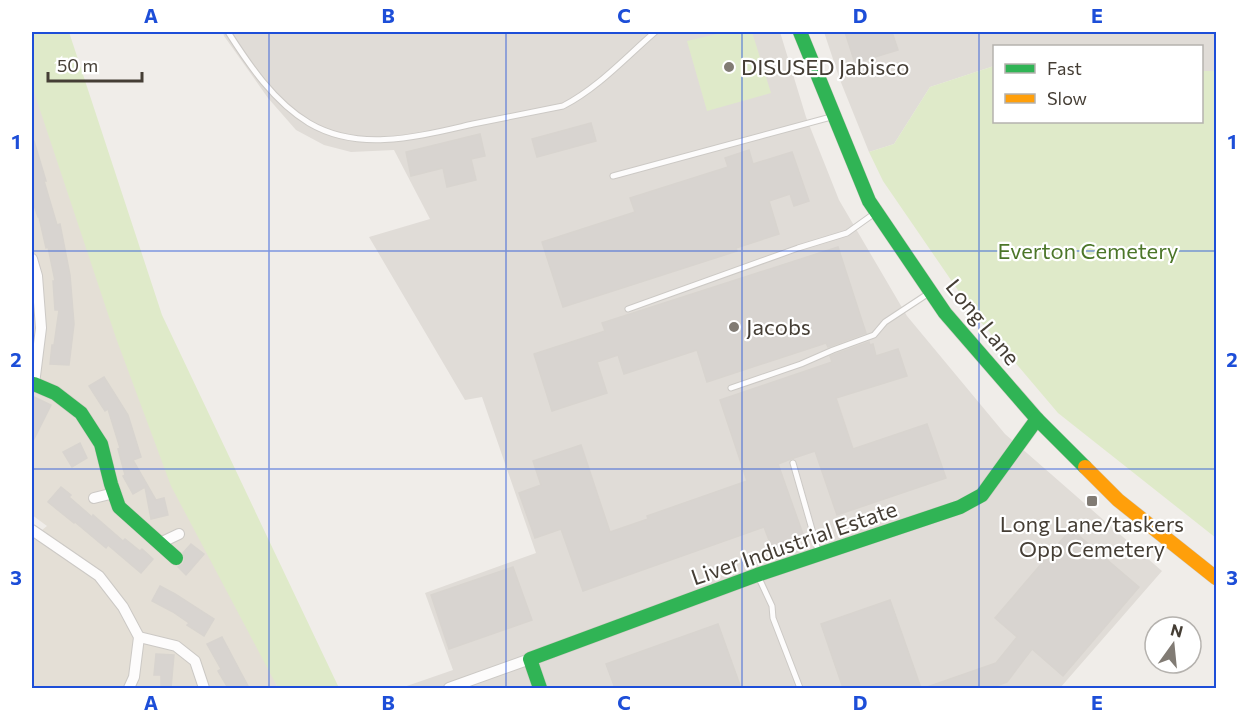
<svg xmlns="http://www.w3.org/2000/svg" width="1248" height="720" font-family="Commissioner,sans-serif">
<rect width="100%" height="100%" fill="#f0ede9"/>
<path fill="#e4dfd6" d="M32,62l212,552 34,74h-246v-150l15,-12 -15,-11z"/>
<g fill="#e0dcd7">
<path d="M223,32h557l26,85 33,83 68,116 98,118 157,137 -102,117h-659l52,-18 -28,-77 111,-40 -54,-156 -17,3 -96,-163 61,-18 -36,-69 -43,2 -27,-7 -28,-15 -28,-32 -44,-62z"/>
<path d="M824,32h392v39h-14v-25h-208v20l-64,21 -36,57 -25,8 -29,-72z"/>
</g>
<g fill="#dfeac9">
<path d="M32,32h37l93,283 177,373h-61l-107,-202 -55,-148 -84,-252z"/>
<path d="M725,32h27l19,61 -64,18 -20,-70z"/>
<path d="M994,66v56h208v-51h14v467l-158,-125 -83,-98 -92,-134 -14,-29 25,-8 36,-57z"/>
</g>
<g fill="#d8d4d0" stroke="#d8d4cf" stroke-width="1.5">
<path d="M845,32h47l6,18 -43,13z"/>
<path d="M591,123l5,18 -59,16 -5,-18z"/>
<path d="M480,134l5,22 -14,3 5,21 -29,7 -4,-19 -32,8 -5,-24z"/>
<path d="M32,141h2l12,40h-2l13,44 3,-1 10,51 4,49 -5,41 -19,-1 2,-19h2l5,-35h-4l-2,-29h2l-7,-34 -2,1 -7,-31h-1l-6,-18z"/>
<path d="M749,150l4,14 39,-12 17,49 -15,5 -4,-12 -21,7 10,33 -43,14 1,3 -174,56 -21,-65 93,-30 -5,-14 98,-31 -3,-9z"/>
<path d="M838,247l28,86 -38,14 -2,-4 -119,39 -10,-32 -73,24 -6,-19 -21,7 10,31 -55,18 -18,-57 71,-23 -3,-8z"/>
<path d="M869,342l1,3 3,-1 3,12 22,-7 9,27 -71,22 17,51 74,-25 19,54 -109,37 -22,-64 -24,8 -13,5 26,73 -32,11 -8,-21 -181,64 -22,-62 -26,9 -16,-45 22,-8 -8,-24 48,-16 29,87 38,-13 -1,-3 100,-35 -27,-81 112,-38 -2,-6z"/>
<path d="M104,377l24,38 13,42 -8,3 23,40 8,-2 4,17 -17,4 -6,-32 -12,7 -10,-18 2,-1 -7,-26 2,-1 -12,-39 -3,2 -16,-25z"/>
<path d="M32,396l19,9 -19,38z"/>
<path d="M80,443l7,15 -15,9 -9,-15z"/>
<path d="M61,487l10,8 -2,2 23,20 1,-2 30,26 2,-2 15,12 2,-2 11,10 -12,14 -33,-28 -2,3 -31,-26 -1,1 -26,-21z"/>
<path d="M1071,529l68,58 -76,89 -31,-27 -25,33 -14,5v1h-66v-1l69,-24 21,-26 -22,-19z"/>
<path d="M191,544l13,10 -18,21 -8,-8 5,-3 2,-5 -2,-6z"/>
<path d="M513,567l19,53 -83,29 -18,-54z"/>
<path d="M160,586l15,8 39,25 -10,17 -17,-11 2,-2 -16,-11 -21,-11z"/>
<path d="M890,600l31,88h-78l-22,-64z"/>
<path d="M718,624l23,64h-126l-9,-24z"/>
<path d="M222,637l27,51h-21l-10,-17 3,-2 -14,-25z"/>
<path d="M156,654l18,1 -3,33h-10v-13h-7z"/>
</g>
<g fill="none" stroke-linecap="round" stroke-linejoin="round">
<defs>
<g id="lane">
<path d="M228,32c21,33 46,70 81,91 51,30 111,13 164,1 30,-6 60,-12 90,-18 35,-18 63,-49 92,-74"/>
<path d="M613,176l218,-59"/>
<path d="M628,309l170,-61 49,-15 28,-20"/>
<path d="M731,388l70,-24 32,-14 41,-15 11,-13 44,-29"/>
<path d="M793,463l26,91"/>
<path d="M758,576l14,30 1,12 27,70"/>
</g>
<g id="street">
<path d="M32,259l5,17 4,52 -7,56 -2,3"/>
<path d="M94,498l20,-5"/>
<path d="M32,530l67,46 24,31 16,30 -5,40 -5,11"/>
<path d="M160,543l19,-9"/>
<path d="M139,637l37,9 19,15 9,27"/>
<path d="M449,688l81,-29"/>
</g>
<g id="fast">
<path d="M800,32l69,169 76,112 92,106 48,48"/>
<path d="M34,384l21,9 26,20 20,31 10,40 8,23 57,51"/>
<path d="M540,688l-10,-29 227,-84 203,-68 22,-12 55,-76"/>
</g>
<path id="slow" d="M1085,467l33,33 98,78"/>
</defs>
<use href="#lane" stroke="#ccc9c5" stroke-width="7"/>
<use href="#street" stroke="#ccc9c5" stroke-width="12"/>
<use href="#fast" stroke="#cec9c0" stroke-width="15"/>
<use href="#slow" stroke="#cec9c0" stroke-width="15"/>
<use href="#lane" stroke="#fdfcfc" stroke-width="5"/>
<use href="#street" stroke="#fdfcfc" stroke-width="10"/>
<use href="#fast" stroke="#30b455" stroke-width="14"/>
<use href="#slow" stroke="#ff9f0a" stroke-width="14"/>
</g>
<path fill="none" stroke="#1d4ed8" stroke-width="1.5" stroke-opacity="0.55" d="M269,32v656M506,32v656M742,32v656M979,32v656M32,251h1184M32,469h1184"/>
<g fill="#817b74" stroke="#fff" stroke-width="2">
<circle cx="729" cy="67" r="6"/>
<circle cx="734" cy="327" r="6"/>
<rect x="1086" y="495" width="12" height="12" rx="3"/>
</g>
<g text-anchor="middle" stroke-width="4.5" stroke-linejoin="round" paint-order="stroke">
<g font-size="22" fill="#453e35" stroke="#fff" text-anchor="start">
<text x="741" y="75">DISUSED Jabisco</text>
<text x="746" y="335">Jacobs</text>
<text x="1092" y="532" text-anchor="middle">Long Lane/taskers<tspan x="1092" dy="25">Opp Cemetery</tspan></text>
</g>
<g font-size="22" fill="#4c7629" stroke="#fff">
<text x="1088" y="259">Everton Cemetery</text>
</g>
<g font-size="22" fill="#453e35" stroke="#fff">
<text transform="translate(983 322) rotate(51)" y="8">Long Lane</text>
<text transform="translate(794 543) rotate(-19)" y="8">Liver Industrial Estate</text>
</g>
</g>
<rect width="1248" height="720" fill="none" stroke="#ffffff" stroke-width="66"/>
<rect x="993" y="45" width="210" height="78" fill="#ffffff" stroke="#b5b2ae" stroke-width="1.5"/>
<rect x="1005" y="64" width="30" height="9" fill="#30b455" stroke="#b5b2ae" stroke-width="1.5"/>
<text x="1047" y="75" font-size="18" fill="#453e35">Fast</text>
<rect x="1005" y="94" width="30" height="9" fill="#ff9f0a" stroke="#b5b2ae" stroke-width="1.5"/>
<text x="1047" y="105" font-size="18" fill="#453e35">Slow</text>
<g transform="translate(1173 645) rotate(15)"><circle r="28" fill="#ffffff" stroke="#b5b2ae" stroke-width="1.5"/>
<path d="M0-4.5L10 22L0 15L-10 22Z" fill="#817b74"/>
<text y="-9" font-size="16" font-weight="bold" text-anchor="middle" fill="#453e35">N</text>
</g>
<path d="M48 72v9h94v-9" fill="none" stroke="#453e35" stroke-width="3"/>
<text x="57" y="72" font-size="18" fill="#453e35" stroke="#ffffff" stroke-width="4.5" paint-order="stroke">50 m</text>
<rect x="33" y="33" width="1182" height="654" fill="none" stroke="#1d4ed8" stroke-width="2"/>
<g font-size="20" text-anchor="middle" font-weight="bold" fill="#1d4ed8">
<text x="151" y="23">A</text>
<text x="388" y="23">B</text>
<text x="624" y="23">C</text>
<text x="860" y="23">D</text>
<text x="1097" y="23">E</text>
<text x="16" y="149">1</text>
<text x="1232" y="149">1</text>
<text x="16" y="367">2</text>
<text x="1232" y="367">2</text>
<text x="16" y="585">3</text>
<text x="1232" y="585">3</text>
<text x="151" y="710">A</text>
<text x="388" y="710">B</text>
<text x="624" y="710">C</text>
<text x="860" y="710">D</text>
<text x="1097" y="710">E</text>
</g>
</svg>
